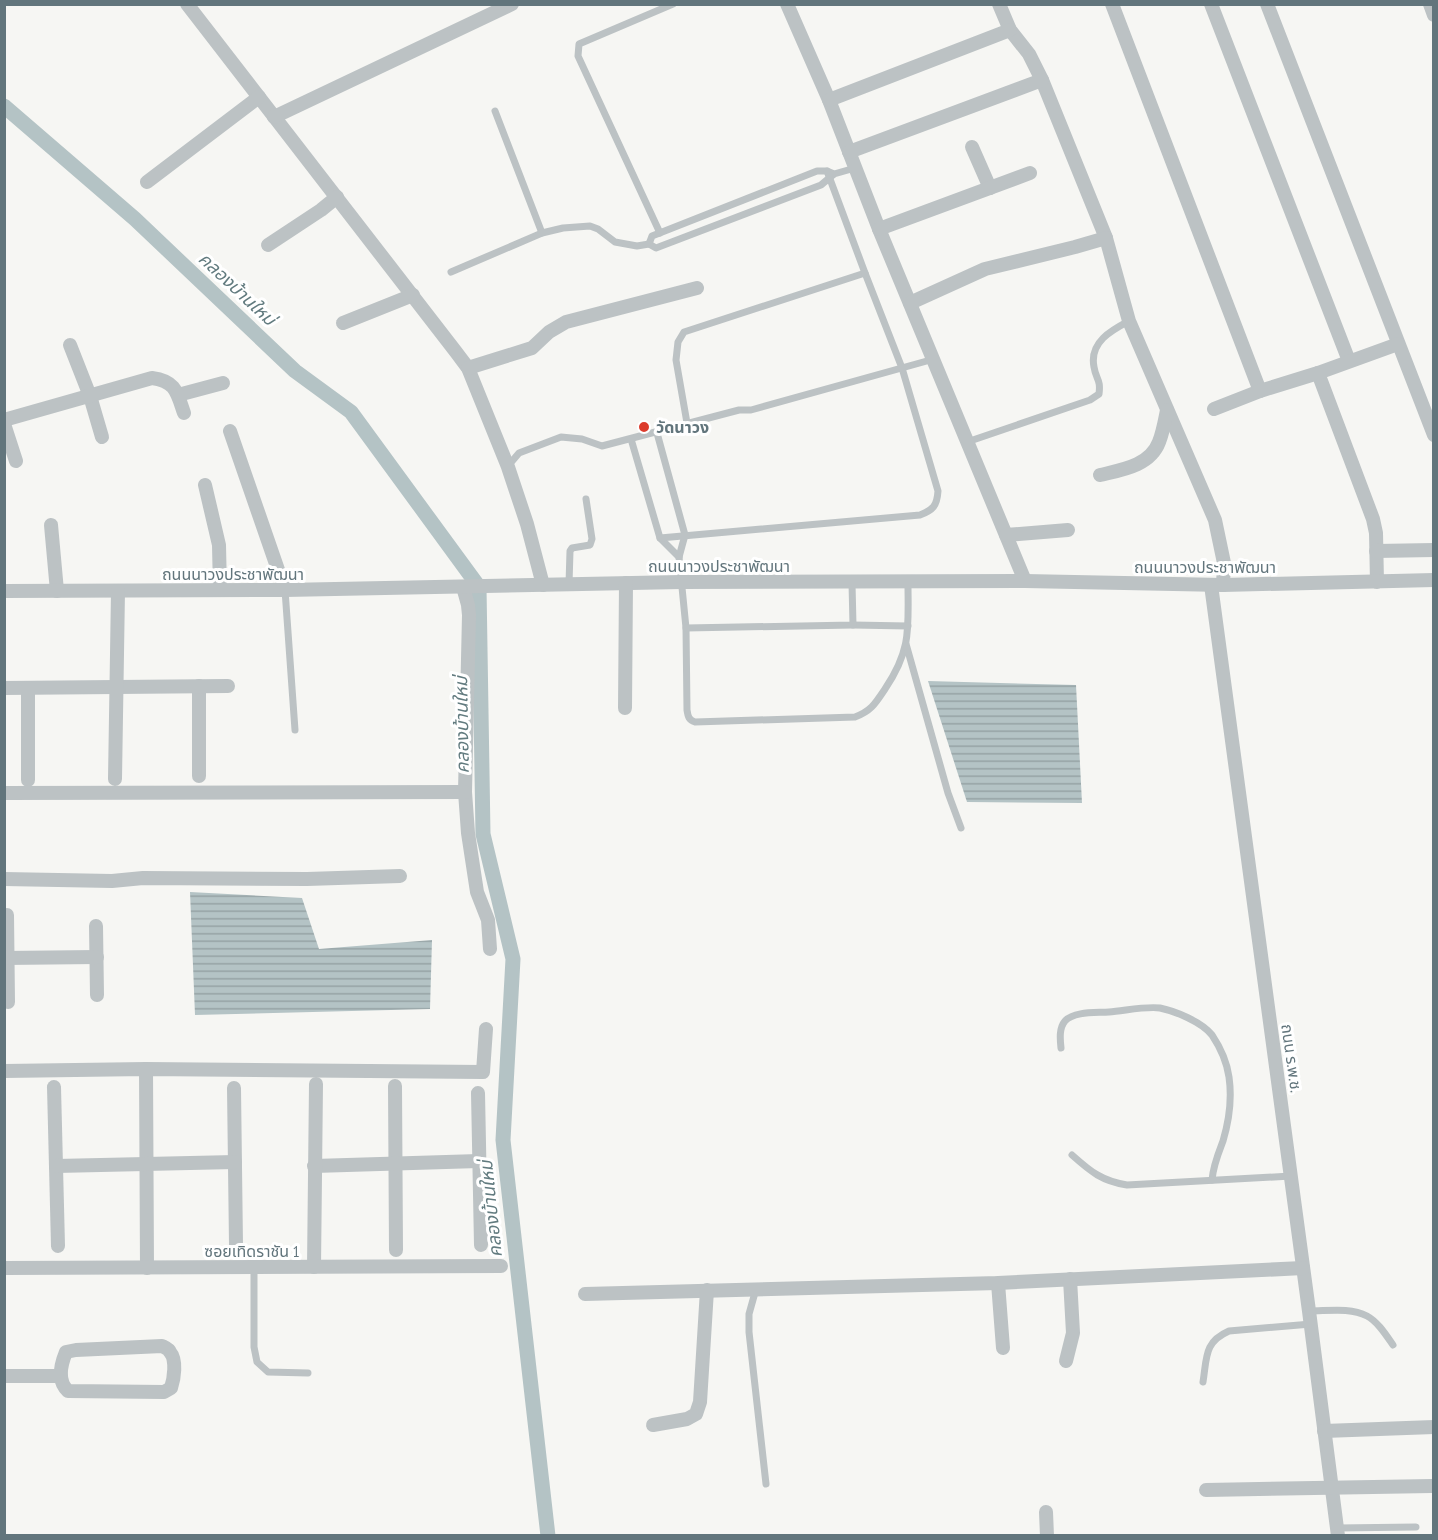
<svg xmlns="http://www.w3.org/2000/svg" width="1438" height="1540" font-family="'PT Sans Narrow','Noto Sans Thai',sans-serif">
<defs>
<pattern id="water-rules" width="6" height="5" patternUnits="userSpaceOnUse" patternTransform="scale(1.5)"><rect width="6" height="5" fill="#b4c3c5"/><path d="M0 2.5h6" fill="none" stroke="#96a3a5"/></pattern>
</defs>
<rect width="100%" height="100%" fill="#f6f6f3"/>
<g fill="url(#water-rules)">
<path d="M928,681l148,4 6,118 -115,-1z"/>
<path d="M190,892l112,6 17,51 113,-9 -2,69 -235,6z"/>
</g>
<g fill="none" stroke-linecap="round" stroke-linejoin="round">
<path stroke="#b4c3c5" stroke-width="15" d="M4,106l131,113 160,152 56,41 128,175 4,247 30,125 -10,181 45,396"/>
<g stroke="#bcc2c4" stroke-width="7">
<path d="M495,111l47,122"/>
<path d="M834,174l-7,-3h-10l-165,65 -3,8 7,4 165,-63 13,-11 21,-6"/>
<path d="M660,233l-82,-177 1,-12 94,-40"/>
<path d="M451,272l91,-39 21,-5 27,-2 8,3 17,13 22,4 12,-2"/>
<path d="M687,423l-11,-63 2,-18 6,-10 181,-59"/>
<path d="M657,433l28,102 -6,22 7,71 1,82c1,7 2,10 8,12l160,-5c16,-6 20,-13 30,-28 27,-40 23,-61 23,-107"/>
<path d="M631,439l29,99 19,19"/>
<path d="M967,442l123,-42 9,-6c2,-15 -3,-14 -5,-27 -5,-25 18,-37 35,-46"/>
<path d="M508,466l11,-13 42,-16 21,2 20,7 137,-36h12l183,-51"/>
<path d="M660,538l260,-23c13,-5 17,-9 18,-24l-36,-123 -37,-95 -38,-102"/>
<path d="M569,584l1,-33 2,-3 18,-3 2,-6 -6,-40"/>
<path d="M285,590l10,140"/>
<path d="M853,625l55,1"/>
<path d="M686,628l167,-3 -1,-42"/>
<path d="M906,644l42,149 13,35"/>
<path d="M1061,1048c-1,-9 -2,-20 4,-27 9,-10 31,-8 44,-9 15,-1 36,-6 51,-4 15,3 42,14 52,27 8,12 15,28 17,42 3,21 0,44 -6,64 -5,13 -10,25 -11,39"/>
<path d="M1072,1155c19,17 30,26 55,30l164,-9"/>
<path d="M254,1267v80l3,15 11,10 40,1"/>
<path d="M756,1289l-7,25v18l17,152"/>
<path d="M1309,1311c19,0 41,-4 58,5 11,6 19,19 26,29"/>
<path d="M1203,1382c4,-25 1,-40 26,-51l82,-7"/>
<path d="M1337,1528l79,-1"/>
</g>
<g stroke="#bcc2c4" stroke-width="14">
<path d="M187,4l269,348 12,16 40,99 19,57 16,61"/>
<path d="M787,4l42,96 50,129 146,352"/>
<path d="M999,4l11,26 19,24 13,26 64,158"/>
<path d="M1112,4l148,387"/>
<path d="M1211,4l138,357"/>
<path d="M1267,4l167,431"/>
<path d="M1430,4l4,11"/>
<path d="M829,100l181,-70"/>
<path d="M274,117l238,-113"/>
<path d="M972,147l18,41"/>
<path d="M849,152l193,-72"/>
<path d="M147,182l112,-85"/>
<path d="M879,229l151,-56"/>
<path d="M268,245l53,-35 16,-13"/>
<path d="M910,303l75,-34 90,-22 31,-9 23,83 86,199 9,43 -1,22"/>
<path d="M343,323l70,-28"/>
<path d="M70,345l20,51 12,41"/>
<path d="M468,368l64,-20 17,-16 17,-10 131,-34"/>
<path d="M1318,373l55,146 3,14 1,49"/>
<path d="M178,395l45,-12"/>
<path d="M1214,409l46,-18 58,-18 80,-29"/>
<path d="M4,420l148,-42c24,3 25,15 32,35"/>
<path d="M4,424l12,37"/>
<path d="M230,431l55,159"/>
<path d="M1100,475c21,-5 50,-9 59,-33 4,-10 6,-22 8,-32"/>
<path d="M205,485l14,60 1,45"/>
<path d="M51,525l6,66"/>
<path d="M1006,535l62,-5"/>
<path d="M1376,551l58,-1"/>
<path d="M1211,585l98,726 29,225"/>
<path d="M463,587l5,18 1,10 -4,177 3,41 9,59 11,28 2,29"/>
<path d="M4,591l281,-1 396,-8 344,-1 198,4 211,-5"/>
<path d="M199,686v90"/>
<path d="M4,688l224,-2"/>
<path d="M625,708l1,-125"/>
<path d="M115,779l3,-188"/>
<path d="M28,780v-92"/>
<path d="M4,793l461,-1"/>
<path d="M4,879l108,2 31,-3 164,1 93,-3"/>
<path d="M7,915l1,87"/>
<path d="M96,926l1,69"/>
<path d="M4,958l93,-1"/>
<path d="M146,1069l1,199"/>
<path d="M4,1071l142,-2 337,3 3,-43"/>
<path d="M395,1086l1,164"/>
<path d="M54,1087l4,159"/>
<path d="M234,1088l2,157"/>
<path d="M478,1093l3,152"/>
<path d="M56,1166l179,-4"/>
<path d="M314,1166l165,-5"/>
<path d="M314,1267l2,-183"/>
<path d="M4,1268l497,-2"/>
<path d="M998,1283l5,65"/>
<path d="M585,1294l413,-11 305,-15"/>
<path d="M162,1346c2,1 7,3 8,6 7,8 4,27 1,36l-7,4 -96,-1c-11,-10 -7,-27 -2,-39l10,-2z"/>
<path d="M1066,1361l7,-28 -3,-54"/>
<path d="M4,1376h57"/>
<path d="M653,1425l34,-6 9,-5 4,-12 7,-112"/>
<path d="M1324,1431l110,-4"/>
<path d="M1206,1490l226,-4"/>
<path d="M1046,1512l1,24"/>
</g>
</g>
<circle fill="#dc3c2d" stroke="#fff" stroke-width="2" cx="644" cy="427" r="6"/>
<g text-anchor="middle" stroke-width="6" stroke-linejoin="round" paint-order="stroke">
<g font-size="16" font-weight="bold" fill="#62757c" stroke="#fff" text-anchor="start">
<text x="656" y="433">วัดนาวง</text>
</g>
<g font-size="16" fill="#62757c" stroke="#fff">
<text x="719" y="572">ถนนนาวงประชาพัฒนา</text>
<text x="1205" y="573">ถนนนาวงประชาพัฒนา</text>
<text x="233" y="580">ถนนนาวงประชาพัฒนา</text>
<text transform="translate(1292 1058) rotate(82)" y="6">ถนน ร.พ.ช.</text>
<text x="252" y="1257">ซอยเทิดราชัน 1</text>
</g>
<g font-size="18" font-style="italic" fill="#627b7f" stroke="#fff">
<text transform="translate(237 289) rotate(43)" y="6">คลองบ้านใหม่</text>
<text transform="translate(462 725) rotate(-91)" y="6">คลองบ้านใหม่</text>
<text transform="translate(491 1209) rotate(-96)" y="6">คลองบ้านใหม่</text>
</g>
</g>
<rect width="1438" height="1540" fill="none" stroke="#62757c" stroke-width="12"/>
</svg>
